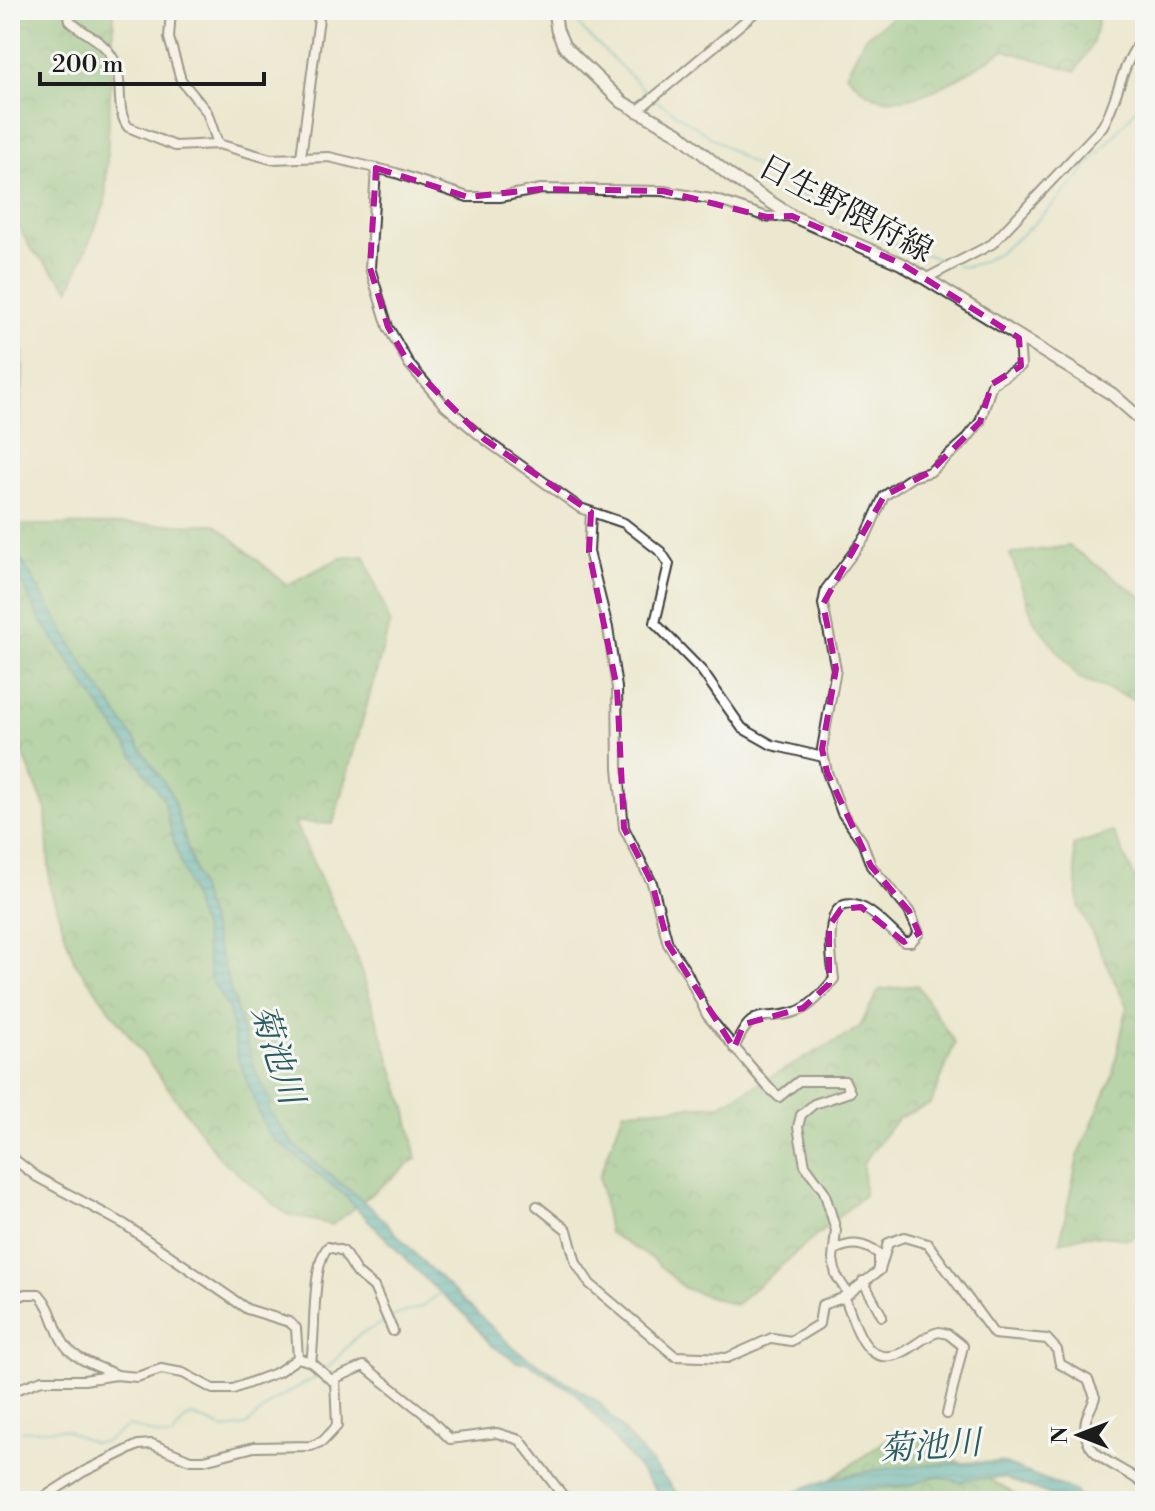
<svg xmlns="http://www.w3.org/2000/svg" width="1155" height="1511" font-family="'Libre Bodoni','Noto Serif JP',serif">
<defs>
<pattern id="forest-crowns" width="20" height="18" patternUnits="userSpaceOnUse" patternTransform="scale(2)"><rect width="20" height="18" fill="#7bbc7d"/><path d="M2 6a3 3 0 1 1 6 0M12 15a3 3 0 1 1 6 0" fill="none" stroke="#649866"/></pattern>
<pattern id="water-rules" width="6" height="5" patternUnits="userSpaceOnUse" patternTransform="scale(2)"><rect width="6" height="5" fill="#3aabb5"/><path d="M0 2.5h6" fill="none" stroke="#308a92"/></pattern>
</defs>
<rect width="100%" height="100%" fill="#f6f6f2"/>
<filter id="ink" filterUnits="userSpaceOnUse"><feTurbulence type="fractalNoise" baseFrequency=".0125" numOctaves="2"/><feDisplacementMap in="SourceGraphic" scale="16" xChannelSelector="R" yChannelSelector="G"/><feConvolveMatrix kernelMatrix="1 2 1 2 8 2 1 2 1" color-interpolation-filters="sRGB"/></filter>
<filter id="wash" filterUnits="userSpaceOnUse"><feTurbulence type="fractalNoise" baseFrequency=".006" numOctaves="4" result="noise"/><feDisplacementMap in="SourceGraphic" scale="32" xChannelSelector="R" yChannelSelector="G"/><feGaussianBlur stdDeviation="1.8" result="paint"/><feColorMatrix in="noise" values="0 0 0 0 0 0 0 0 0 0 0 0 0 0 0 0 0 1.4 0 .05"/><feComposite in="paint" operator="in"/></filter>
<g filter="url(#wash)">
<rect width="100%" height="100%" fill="#ece8cf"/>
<g fill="url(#forest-crowns)" stroke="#4c6c4c" stroke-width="2">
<path d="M10,10h104l-9,194 -35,85 -39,-40 -21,-37z"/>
<path d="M902,10h198l-7,33 -17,28 -72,-21c-33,20 -92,64 -133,45 -9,-4 -17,-14 -25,-21l18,-36z"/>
<path d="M215,524l72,61 53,-27 25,-2 25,67 -57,201 -39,-2 61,130 52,160 10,46 -85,67 -46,-11 -66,-56 -146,-197 -24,-73 -4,-78 -36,-89v-196z"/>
<path d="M1069,546l76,53v105l-66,-26 -45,-57 -24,-67z"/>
<path d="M1113,832l32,67v331l-15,9 -41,-4 -29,7 18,-86 34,-79 15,-70 -48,-101 -6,-61z"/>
<path d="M917,985l38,58 -24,61 -33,14 -35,45 1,32 -129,110 -51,-17 -30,-28 -45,-27 -10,-56 25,-66 96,-6 139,-77 20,-38z"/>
<path d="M902,1429l111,64 14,8h-227z"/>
</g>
<g fill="url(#water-rules)" stroke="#2b6468" stroke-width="2">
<path d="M10,291c29,72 1,153 0,227v-96l6,-66z"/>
<path d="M10,541l75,125 86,127 84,277 16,33 -3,5 26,37 82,67 45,48 94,89 84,53 85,99h-19l-88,-107 -53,-33 -6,2 -27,-18 -31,-36 -30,-25 -85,-88 -78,-63 -30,-77 -8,-46 -18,-30 -8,-49 -31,-95 -8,-36 -124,-181 -30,-61z"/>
<path d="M1000,1462l75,29 8,10h-16l-63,-23 -38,1 -4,4 -25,-7 -30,10 -103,8 -12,7h-17c65,-35 152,-38 225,-39z"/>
</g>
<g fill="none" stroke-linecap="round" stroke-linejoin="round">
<g stroke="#3aabb5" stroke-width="2">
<path d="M578,10v13l5,7 67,65"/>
<path d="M654,99c74,49 155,107 235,143 19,8 39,11 58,21"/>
<path d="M957,266c50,10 156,-130 188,-168"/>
<path d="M391,1317l31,-10 19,-15"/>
<path d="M324,1372l33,-36 29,-15"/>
<path d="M21,1431l42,-2 30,14 12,-1 23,-16c15,1 31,13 44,11l13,-18 8,-3 31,13 22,-3 28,-26 45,-24"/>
</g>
</g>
</g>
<g filter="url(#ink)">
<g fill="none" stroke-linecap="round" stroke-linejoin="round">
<defs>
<g id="minor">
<path d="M68,10l2,11c15,14 32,18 43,37 12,22 1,50 15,69l47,19 43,-2 53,15 58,-2 67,16 72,24h32l41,-8 122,2 54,9 50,17 25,-1"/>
<path d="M171,10l-2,28 12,42 26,32 11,32"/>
<path d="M636,112l122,-102"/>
<path d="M301,157l19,-147"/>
<path d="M376,168l-6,100 18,59 21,37 36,42 39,33 96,69 44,15 37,29 8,12 -14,59 47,48 40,57 30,17 51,12"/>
<path d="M925,279l67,-35 110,-117c17,-27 19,-68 43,-90"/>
<path d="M591,512l-2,40 19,76 9,60 1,80 6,60 28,55 16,61 19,29 20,42 61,72 11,10 20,-16h46l5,11 -36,12 -13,11 -3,12 7,38 19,26 12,39 -3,29 3,16 11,17"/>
<path d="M734,1048c20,-44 25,-25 61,-36 15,-4 29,-21 39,-33 -2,-18 -15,-89 27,-72 15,6 31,25 43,35h7l8,-9 -10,-22 -38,-45 -9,-25 -20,-28 -15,-41 -5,-23 14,-80 -13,-65 3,-15 40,-53 18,-40 28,-19 18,-5 35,-31 15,-19 12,-38 29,-18 -2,-28"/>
<path d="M10,1156l27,21 87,47 123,85 42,13 7,6 2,30"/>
<path d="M537,1206l30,24 9,33 14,21 85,72 52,2 45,-20 19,3 28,-17 3,-19 21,-7 37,-28 8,-27 16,-6 24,7 66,90 53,5 10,11 3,14 28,16 7,17c-2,8 -7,15 -9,23 -8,40 39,45 59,66"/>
<path d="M836,1249c17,-7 27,-6 43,5v17"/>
<path d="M863,1281l19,35"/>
<path d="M844,1296c12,27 20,77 61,55 12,-6 20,-16 34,-19l9,2 15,12 -16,68"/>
<path d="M10,1301l15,-7h14c13,14 14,30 23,46 9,19 35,26 53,34"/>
<path d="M311,1362c5,-27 0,-97 17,-115l15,4 14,22 17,14 19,44"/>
<path d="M10,1392l32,-12h42l32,-5 21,2 24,-8 22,4 30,16h20l45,-17 20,-14 13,4 20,18 33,-14 62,49 24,24 47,-6 23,7 47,61"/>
<path d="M38,1501l45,-29 55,-27 14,-1 38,16h14l50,-13 57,-1 12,-5 14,-15 -2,-47"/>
</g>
<path id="secondary" d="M554,10l3,20 7,16 58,56 56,31 51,42 63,41 110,48 210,130 33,29"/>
</defs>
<use href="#minor" stroke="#3b3b37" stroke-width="12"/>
<use href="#secondary" stroke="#3b3b37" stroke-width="15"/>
<use href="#minor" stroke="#fff" stroke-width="8"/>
<use href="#secondary" stroke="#fff" stroke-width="11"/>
</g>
</g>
<path d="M0 0H1155V1511H0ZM376,168l92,29 73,-8 122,2 104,26 25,-1 110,48 117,74 2,28 -29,18 -12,38 -50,50 -46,24 -61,108 13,65 -14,80 5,23 44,94 38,45 10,22 -15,9 -43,-35 -20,2 -12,17v58l-26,24 -59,16 -10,24 -66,-104 -16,-61 -28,-55 -7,-140 -28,-136 2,-40 -107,-73 -75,-75 -21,-37 -18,-59z" fill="#ece8cf" fill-opacity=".55" fill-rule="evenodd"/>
<path fill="none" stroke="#b5179e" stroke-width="6" stroke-dasharray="16 10" stroke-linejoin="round" d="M376,168l92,29 73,-8 122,2 104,26 25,-1 110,48 117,74 2,28 -29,18 -12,38 -50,50 -46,24 -61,108 13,65 -14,80 5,23 44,94 38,45 10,22 -15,9 -43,-35 -20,2 -12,17v58l-26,24 -59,16 -10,24 -66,-104 -16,-61 -28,-55 -7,-140 -28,-136 2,-40 -107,-73 -75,-75 -21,-37 -18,-59z"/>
<g text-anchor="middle" stroke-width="6" stroke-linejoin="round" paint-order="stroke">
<g font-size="32" fill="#1c1c1c" stroke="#f6f6f2">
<text transform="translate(846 208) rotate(28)" y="11">日生野隈府線</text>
</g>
<g font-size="34" font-style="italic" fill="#2a5c61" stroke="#f6f6f2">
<text transform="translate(278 1054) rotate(72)" y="12">菊池川</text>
<text transform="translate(930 1445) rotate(-4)" y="12">菊池川</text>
</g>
</g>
<rect width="1155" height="1511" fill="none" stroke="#f6f6f2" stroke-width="40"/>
<g transform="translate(1079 1435) rotate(270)" stroke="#f6f6f2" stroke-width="6" paint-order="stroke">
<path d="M0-6L14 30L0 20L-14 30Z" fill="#1c1c1c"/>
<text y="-12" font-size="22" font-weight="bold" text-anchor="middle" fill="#1c1c1c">N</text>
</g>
<path d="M40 72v12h224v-12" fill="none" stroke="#1c1c1c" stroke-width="4"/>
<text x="52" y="72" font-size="24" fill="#1c1c1c" stroke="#f6f6f2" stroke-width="6" paint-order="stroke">200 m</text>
</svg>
